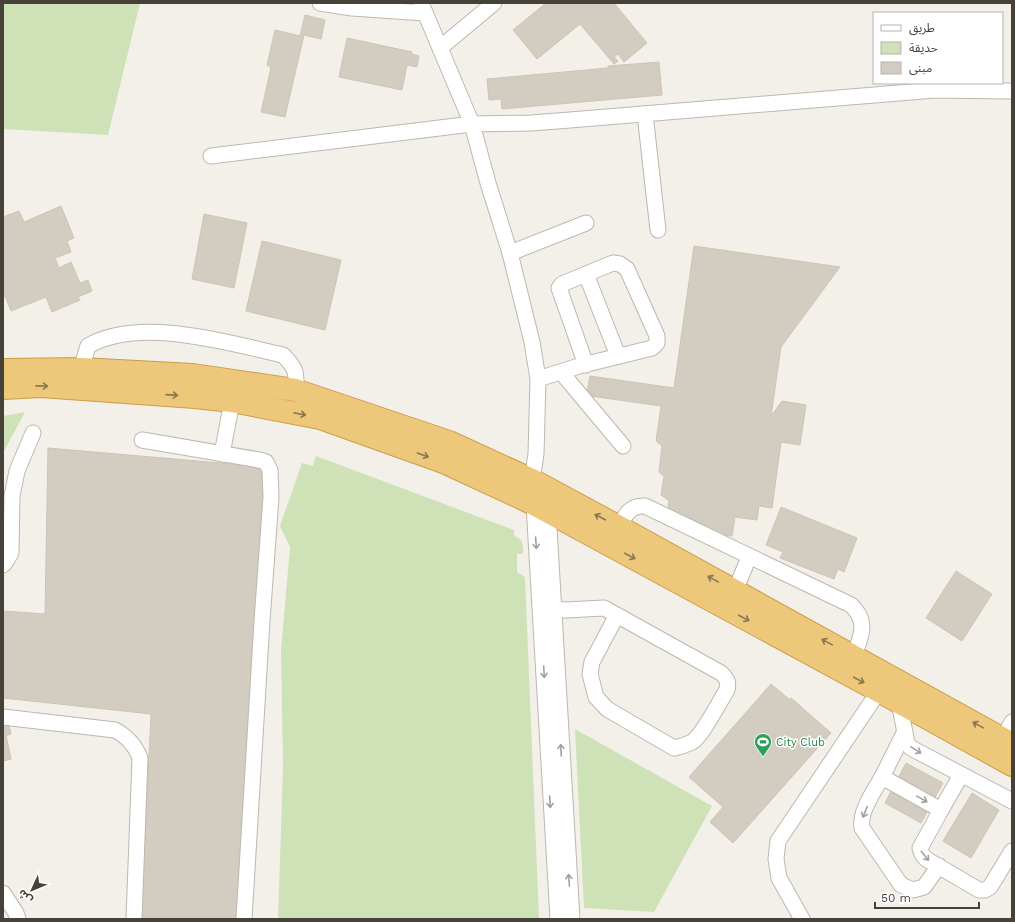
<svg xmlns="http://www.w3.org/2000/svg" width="1015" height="922" font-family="'Work Sans','Noto Sans Arabic',sans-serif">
<rect width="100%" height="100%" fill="#f3f0ea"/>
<g fill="#cfe2b7">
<path d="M3,3h137l-32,132 -105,-6z"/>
<path d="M25,412l-22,41v-37z"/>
<path d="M316,456l198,74v6c10,3 9,9 9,18h-6v18l8,5 14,342h-261l5,-152 -2,-117 9,-103 -10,-21 22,-63 11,3z"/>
<path d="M575,729l137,77 -58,106 -70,-4z"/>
</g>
<g fill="#d3ccc0" stroke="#cdc4b4">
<path d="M546,3h68l33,40 -23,19 -6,-8 -4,3 4,4 -4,3 -34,-40 -43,35 -24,-29z"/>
<path d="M305,15l20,5 -4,19 -17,-4 -19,82 -24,-5 10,-45 -4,-2 8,-35 25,6z"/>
<path d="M347,38l65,14 -1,2 8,2 -2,11 -10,-2 -5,25 -63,-13z"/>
<path d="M659,62l3,33 -160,14 -1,-10 -12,1 -2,-21 121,-11v-2z"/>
<path d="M61,206l13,32 -7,3 4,11 -16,6 4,10 12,-6 9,21 8,-3 4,11 -14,6 2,3 -28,12 -6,-15 -35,14 -6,-15 -2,1v-80l16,-6 5,11z"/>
<path d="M204,214l43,9 -13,65 -42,-9z"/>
<path d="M262,241l79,19 -16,70 -79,-19z"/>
<path d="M694,246l146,21 -59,80 -10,69 11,-15 24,4 -6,40 -19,-3 -9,66 -13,-2 -2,14 -22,-3 -3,19 -33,-4 -31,-23 1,-8 -8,-6 3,-19 -5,-4 3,-26 -6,-5 5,-35 -71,-10 -3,-3 3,-17 84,12z"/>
<path d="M48,448l219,19 -25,452h-101l10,-205 -148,-16v-87l42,3z"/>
<path d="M781,507l76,31 -13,34 -6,-3 -4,10 -54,-21 3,-6 -17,-7z"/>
<path d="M956,571l36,23 -30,47 -36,-23z"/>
<path d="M771,684l19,16 1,-2 40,35 -98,110 -23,-21 13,-15 -34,-30z"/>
<path d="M8,721l3,13 -5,1 5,24 -8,2v-39z"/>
<path d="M906,763l37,20 -22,40 -36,-20z"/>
<path d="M972,793l27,17 -28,48 -28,-17z"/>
</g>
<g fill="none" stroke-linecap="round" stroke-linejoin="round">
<defs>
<g id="minor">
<path d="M320,3l32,5 73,5"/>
<path d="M421,3l51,121 16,59 22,70 22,89 6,37 -2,75 -4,26"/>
<path d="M440,48l54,-45"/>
<path d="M645,114l13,116"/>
<path d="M211,156l261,-32 59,-1 39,-3 365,-30 77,1"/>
<path d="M510,253l76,-30"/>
<path d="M586,274l32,82"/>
<path d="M81,369l7,-23c52,-30 140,-3 195,9 12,12 15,18 12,35"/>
<path d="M561,372l62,74"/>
<path d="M538,379l41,-13 73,-18 5,-5v-7l-30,-67 -7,-5 -7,-1 -51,21 -3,4 27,77"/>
<path d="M142,440l117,20 7,2 4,8 1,27 -9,124 -18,298"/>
<path d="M222,454l10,-53"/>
<path d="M534,504l24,415"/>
<path d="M548,511l24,408"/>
<path d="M619,527c6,-12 11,-22 26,-21l206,99c18,17 10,31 3,51"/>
<path d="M3,565l2,-2 6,-10 1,-57 5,-25 16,-38"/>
<path d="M735,591l14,-34"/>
<path d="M553,609l13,1 38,-2 117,65c6,6 8,9 6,17 -8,12 -24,45 -35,52 -6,3 -12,5 -18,6l-67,-39 -11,-12 -6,-23 2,-12 25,-47"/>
<path d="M899,702l8,41 4,5 101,53"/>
<path d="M3,717l112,13c13,7 20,15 25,28l-6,161"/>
<path d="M904,733l-22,44 59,33 20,-35"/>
<path d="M1002,739l10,-17"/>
<path d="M882,777c-8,14 -23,35 -20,51l39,57 12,5 11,-3 15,-21"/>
<path d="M941,810l-21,38 2,6 4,5 53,31h6l5,-3 22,-36"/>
<path d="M3,893l13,20 2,6"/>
<path d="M802,919l-23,-41 -3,-19 2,-18 101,-150"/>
</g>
<g id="highway">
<path d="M3,370l78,-1 112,6 102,15 154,52 83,38 87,47 393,217"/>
<path d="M3,388l38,-2 154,11 37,4 88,17 126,45 88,41 345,187 133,74"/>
</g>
</defs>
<use href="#minor" stroke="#bdb8ad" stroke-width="17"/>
<use href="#highway" stroke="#cb9d4b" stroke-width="24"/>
<use href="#minor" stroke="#fff" stroke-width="15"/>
<use href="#highway" stroke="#edc77a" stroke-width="22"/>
</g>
<defs><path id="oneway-shaft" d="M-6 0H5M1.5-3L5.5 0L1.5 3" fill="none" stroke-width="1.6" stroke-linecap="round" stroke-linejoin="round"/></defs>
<g stroke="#897753">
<use href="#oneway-shaft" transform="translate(42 386) rotate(1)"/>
<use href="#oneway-shaft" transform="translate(172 395) rotate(4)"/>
<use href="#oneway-shaft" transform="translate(300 414) rotate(11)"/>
<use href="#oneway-shaft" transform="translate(423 455) rotate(20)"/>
<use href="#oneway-shaft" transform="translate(600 517) rotate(-152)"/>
<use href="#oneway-shaft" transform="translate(630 556) rotate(28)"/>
<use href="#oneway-shaft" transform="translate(713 579) rotate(-151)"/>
<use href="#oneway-shaft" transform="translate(744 618) rotate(28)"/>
<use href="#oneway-shaft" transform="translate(827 642) rotate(-151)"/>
<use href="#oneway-shaft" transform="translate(859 680) rotate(28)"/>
<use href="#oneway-shaft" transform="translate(978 725) rotate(-151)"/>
</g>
<g stroke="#a2a09c">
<use href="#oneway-shaft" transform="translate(536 543) rotate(86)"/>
<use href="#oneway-shaft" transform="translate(544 672) rotate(87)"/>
<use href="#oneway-shaft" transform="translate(561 750) rotate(-93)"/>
<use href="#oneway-shaft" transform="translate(916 750) rotate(31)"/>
<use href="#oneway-shaft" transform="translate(922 799) rotate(29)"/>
<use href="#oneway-shaft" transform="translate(550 802) rotate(87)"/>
<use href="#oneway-shaft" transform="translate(865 812) rotate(112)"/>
<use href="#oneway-shaft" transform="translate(925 856) rotate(51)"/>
<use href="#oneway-shaft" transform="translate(569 880) rotate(-94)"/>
</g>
<defs>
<symbol id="stadium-pin" viewBox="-11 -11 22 30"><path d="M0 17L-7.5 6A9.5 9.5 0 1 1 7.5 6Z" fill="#2e9e5b" stroke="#fff"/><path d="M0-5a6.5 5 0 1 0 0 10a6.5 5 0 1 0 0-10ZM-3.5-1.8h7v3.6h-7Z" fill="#fff"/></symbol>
</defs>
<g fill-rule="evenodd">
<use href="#stadium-pin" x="753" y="732" width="20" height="27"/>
</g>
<g text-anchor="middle" stroke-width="3" stroke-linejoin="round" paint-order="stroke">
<g font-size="11" fill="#27864d" stroke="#fff" text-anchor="start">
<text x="776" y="746">City Club</text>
</g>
</g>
<rect width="1015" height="922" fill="none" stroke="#464139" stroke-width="8"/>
<rect x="873" y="12" width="130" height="72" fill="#ffffff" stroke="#b5b3b0"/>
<rect x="881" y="25" width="20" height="6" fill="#ffffff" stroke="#b5b3b0"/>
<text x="909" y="32" font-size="12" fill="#464139">طريق</text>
<rect x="881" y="42" width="20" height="12" fill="#cfe2b7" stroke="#b5b3b0"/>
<text x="909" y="52" font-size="12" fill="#464139">حديقة</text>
<rect x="881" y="62" width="20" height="12" fill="#d3ccc0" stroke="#b5b3b0"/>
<text x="909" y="72" font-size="12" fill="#464139">مبنى</text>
<g transform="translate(32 890) rotate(226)" stroke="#ffffff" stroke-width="3" paint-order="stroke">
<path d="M0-3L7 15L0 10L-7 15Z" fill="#464139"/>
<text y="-6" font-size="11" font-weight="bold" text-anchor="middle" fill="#464139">ش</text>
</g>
<path d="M875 902v6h104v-6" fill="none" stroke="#464139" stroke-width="2"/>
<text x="881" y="902" font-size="12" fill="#464139" stroke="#ffffff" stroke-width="3" paint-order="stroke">50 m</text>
</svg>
